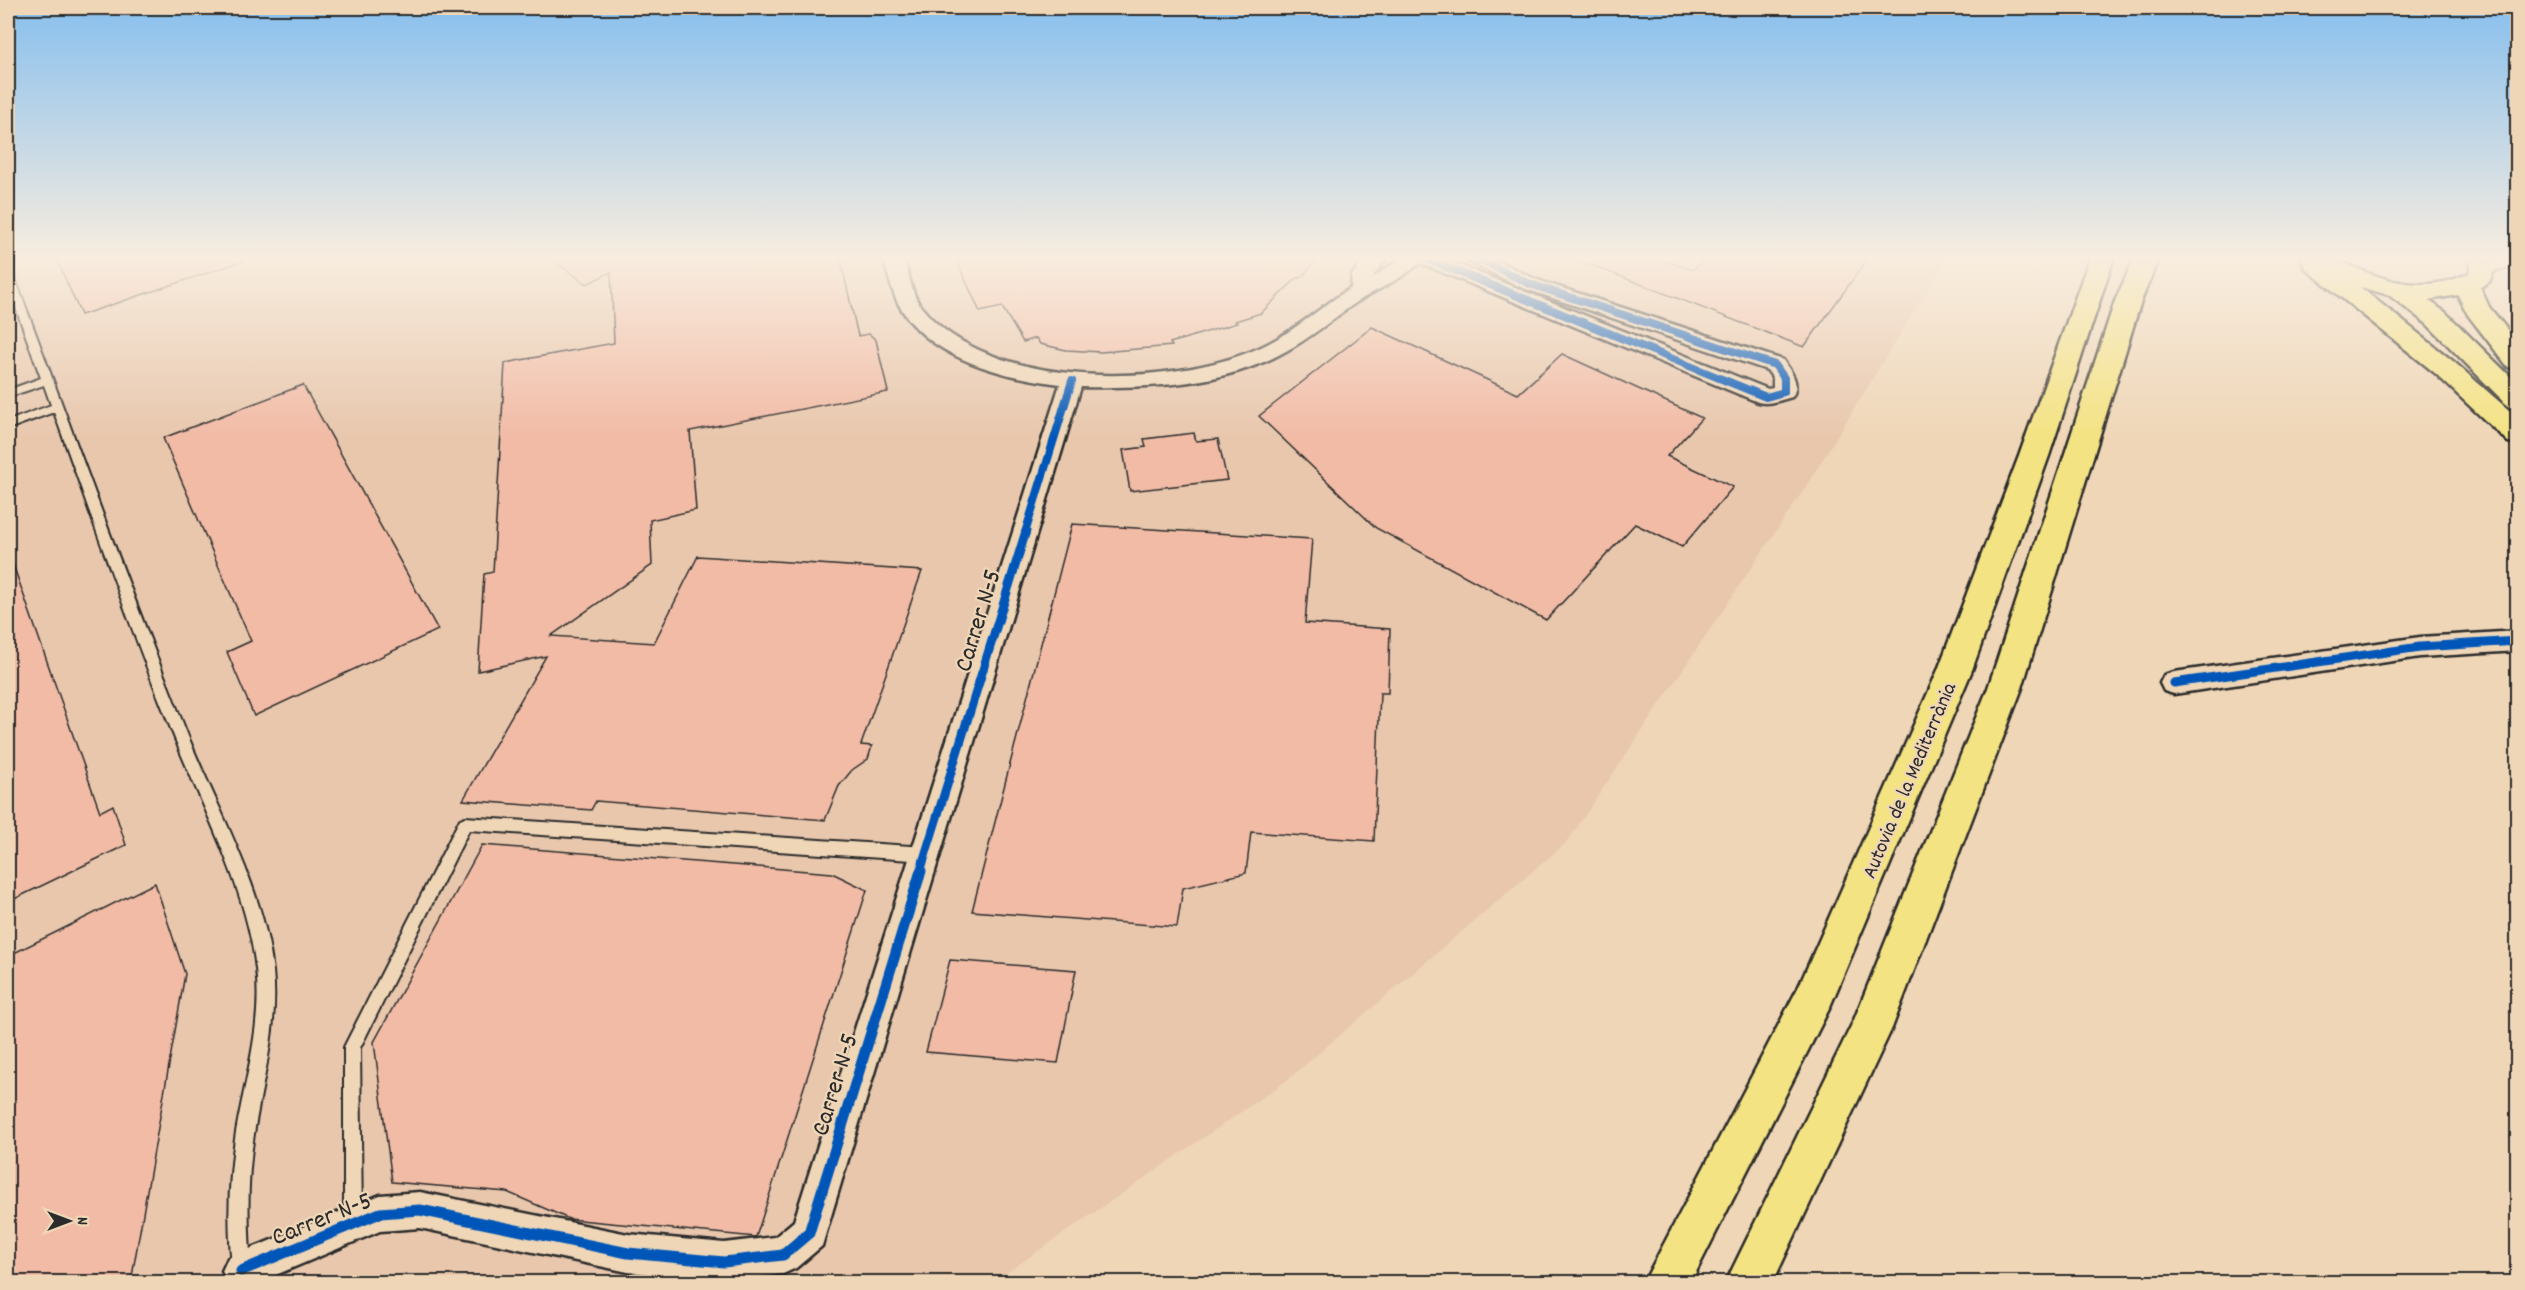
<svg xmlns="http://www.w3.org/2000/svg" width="2525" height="1290" font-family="Dekko,sans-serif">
<rect width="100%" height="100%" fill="#efd6b7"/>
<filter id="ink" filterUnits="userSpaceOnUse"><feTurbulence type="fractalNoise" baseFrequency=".0167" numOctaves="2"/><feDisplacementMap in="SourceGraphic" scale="12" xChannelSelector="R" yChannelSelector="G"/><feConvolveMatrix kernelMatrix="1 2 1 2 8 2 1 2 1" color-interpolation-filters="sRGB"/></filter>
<g filter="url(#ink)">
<path fill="#e8c7ad" d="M8,257h1940l-143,231 -238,354 -281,239 -293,201h-985z"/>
<g fill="#f1bba6" stroke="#2b2b2b" stroke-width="1.5">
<path d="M56,257h189l1,3 -165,55z"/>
<path d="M548,257h292l18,79 11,-2 7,6 12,52 -198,39 6,79 -46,10 2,45 -101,71 103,7 44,-87 224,15 -61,174 11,1 -4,13 -16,11 -13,16 -14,34 -229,-19 -5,9 -128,-10 83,-144 -68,15 6,-97 9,-2 12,-209 109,-20 -3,-71 -24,12z"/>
<path d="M955,257h364l-17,20 -6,2 -35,34 -26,8 2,2 -67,20 2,3 -71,6 -35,-2 -26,-6 -4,-6 -13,4 -21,-35 -22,5z"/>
<path d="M1570,257h85l38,13 12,-13h164l-65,90z"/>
<path d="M1372,327l146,67 44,-40 140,64 -35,38 66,31 -51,60 -47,-23 -89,96 -170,-92 -117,-112z"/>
<path d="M303,385l135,245 -184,86 -27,-64 24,-11 -88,-203z"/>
<path d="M1194,433l2,8 22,-2 9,41 -97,11 -7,-41 23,-3 -2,-8z"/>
<path d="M1072,524l240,15 -7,84 85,6 -2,64h-8l-6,148 -123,-9 -5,41 -63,15 -6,39 -205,-16z"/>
<path d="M8,556h2l90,256 13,-7 13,40 -118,57z"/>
<path d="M482,845l350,28 35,17 -111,347 -187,-18 -62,-27 -115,-10 -18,-140z"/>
<path d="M155,883l30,91 -54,308h-123v-326z"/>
<path d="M950,960l126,10 -18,93 -132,-11z"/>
</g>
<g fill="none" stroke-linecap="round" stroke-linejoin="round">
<defs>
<g id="lane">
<path d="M8,270l5,3c57,151 111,303 171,453 31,80 79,158 89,245 6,55 -11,109 -19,163 -8,50 -6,98 -2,148h-18c-7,-50 -6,-100 2,-150 9,-53 27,-108 20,-163 -10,-84 -54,-161 -85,-240 -42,-104 -79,-211 -117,-317l-46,17v-8l43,-16 -7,-20 -36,12v-7l33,-12 -33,-92z"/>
<path d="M465,817l461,30 5,2 3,5 -3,5 -5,2 -457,-31 -109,218 2,175 -2,7 -7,2 -7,-2 -2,-7v-176l116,-228z"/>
</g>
<g id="street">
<path d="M883,257h20c6,16 8,37 19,51 67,83 248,80 337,40 34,-15 61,-41 92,-60l1,-13 14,-18h21l-15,21 31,-21h36l329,132 5,-1v-10l-6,-8 -244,-82 -55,-27 -3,-4h25l47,23 246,80c8,12 18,23 9,37 -12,3 -22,8 -34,5l-338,-139c-21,18 -44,26 -66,41 -23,16 -44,34 -68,47 -61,35 -136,37 -205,36l-259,859 -26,22 -13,6 -59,7 -96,-9 -208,-44 -40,3 -121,51h-32l-5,-11 6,-13 152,-63 40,-3 208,42 96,9 51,-6 19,-16 266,-837c-56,-7 -131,-25 -161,-79 -8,-15 -11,-32 -16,-48z"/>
<path d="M2518,631v20l-98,6 -246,37 -10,-3 -4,-8 4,-8 10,-3 246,-35z"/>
</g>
<path id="secondary" d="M2484,257h34v9l-34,7 -9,-3 -4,-5 4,-5z"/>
<g id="highway">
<path d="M2090,257h24l-65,199 -77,214 -143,339 -138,273h-47l156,-298 138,-314 81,-214z"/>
<path d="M2135,257h24l-18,44 -119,387 -130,340 -119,254h-47l128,-262 134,-332 127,-387z"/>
<path d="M2300,257h24l1,3c12,-3 21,4 31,8 36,16 77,24 113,5l2,-8 -3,-8h24l5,8 -8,17 -9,5 9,20 29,36v26l-10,-2 -40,-52 -10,-20 -30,5 17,12 73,72v25l-10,-3 -81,-82 -38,-29 -29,-8 94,75 64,56v26l-10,-2 -73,-69 -130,-105z"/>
</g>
</defs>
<use href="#lane" stroke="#2b2b2b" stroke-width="4"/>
<use href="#street" stroke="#2b2b2b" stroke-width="5"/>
<use href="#secondary" stroke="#2b2b2b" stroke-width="5"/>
<use href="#highway" stroke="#2b2b2b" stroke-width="5"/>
<use href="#lane" fill="#efd6b7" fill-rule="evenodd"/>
<use href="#street" fill="#efd6b7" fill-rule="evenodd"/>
<use href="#secondary" fill="#efd6b7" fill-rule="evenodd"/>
<use href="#highway" fill="#f4e382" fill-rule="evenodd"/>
<defs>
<g id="cycleway-far2">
<path d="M1422,257l344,140 18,-5v-14l-9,-13 -245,-81 -55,-27"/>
<path d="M1025,533l47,-152"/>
</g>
<g id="cycleway-far1">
<path d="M2174,683l246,-36 98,-6"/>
<path d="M920,872l106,-341"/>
</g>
<path id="cycleway" d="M241,1271l139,-58 40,-3 208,43 96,9 59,-7 26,-22 112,-362"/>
</defs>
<use href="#cycleway-far2" stroke="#efd6b7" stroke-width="10"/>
<use href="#cycleway-far1" stroke="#efd6b7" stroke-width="13"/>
<use href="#cycleway" stroke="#efd6b7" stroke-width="15"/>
<use href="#cycleway-far2" stroke="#0057b8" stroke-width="8"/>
<use href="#cycleway-far1" stroke="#0057b8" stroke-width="9"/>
<use href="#cycleway" stroke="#0057b8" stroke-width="11"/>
</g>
</g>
<linearGradient id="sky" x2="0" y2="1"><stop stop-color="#87bfee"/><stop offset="0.59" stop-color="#f8eddf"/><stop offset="1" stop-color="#f8eddf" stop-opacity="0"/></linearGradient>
<rect width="2525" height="437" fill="url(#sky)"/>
<g text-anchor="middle" stroke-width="4.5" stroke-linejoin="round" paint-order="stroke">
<g font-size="21" fill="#2b2b2b" stroke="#efd6b7">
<text transform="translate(1908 780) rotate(-67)" y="7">Autovia de la Mediterrània</text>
</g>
<g font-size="26" fill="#2b2b2b" stroke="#efd6b7">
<text transform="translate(976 620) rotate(-73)" y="9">Carrer N-5</text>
<text transform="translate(833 1084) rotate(-73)" y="9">Carrer N-5</text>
<text transform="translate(321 1217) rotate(-22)" y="9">Carrer N-5</text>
</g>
</g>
<rect width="2525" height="1290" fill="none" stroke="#efd6b7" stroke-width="30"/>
<rect x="15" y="15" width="2495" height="1260" fill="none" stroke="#2b2b2b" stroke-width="2" filter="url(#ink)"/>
<g transform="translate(69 1221) rotate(90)" stroke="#efd6b7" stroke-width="4.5" paint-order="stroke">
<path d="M0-4.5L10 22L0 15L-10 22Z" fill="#2b2b2b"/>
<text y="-9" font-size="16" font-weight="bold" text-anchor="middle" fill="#2b2b2b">N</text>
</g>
</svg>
